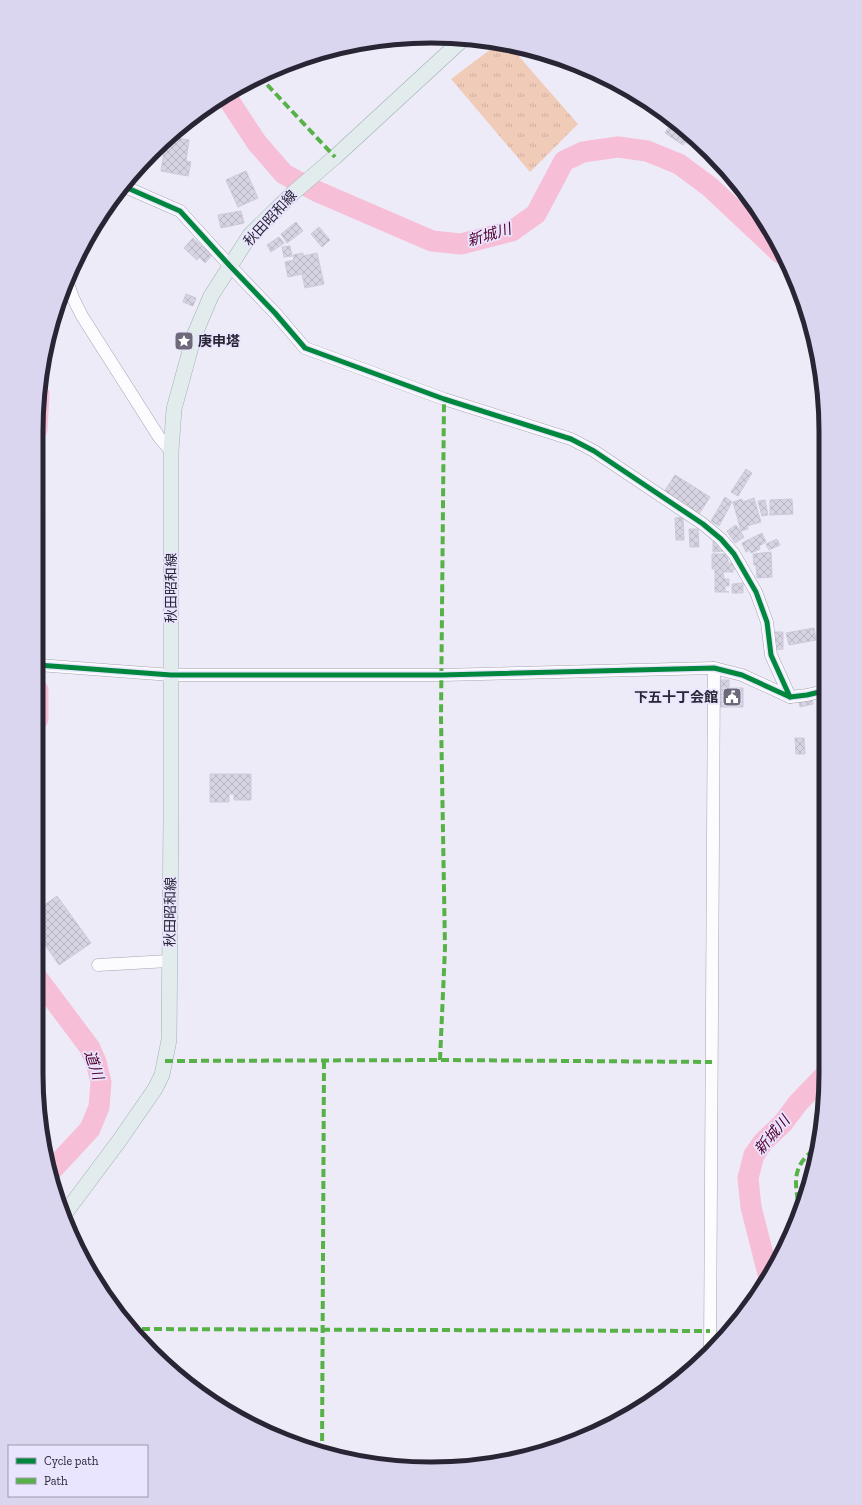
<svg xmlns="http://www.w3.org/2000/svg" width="862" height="1505" font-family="'Zilla Slab','Noto Sans JP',serif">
<defs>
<pattern id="grass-tufts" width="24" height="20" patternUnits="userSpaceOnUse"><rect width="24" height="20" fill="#f0cbb8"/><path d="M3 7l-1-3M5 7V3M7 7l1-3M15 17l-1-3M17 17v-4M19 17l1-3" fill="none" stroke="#ceae9f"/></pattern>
<pattern id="building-cross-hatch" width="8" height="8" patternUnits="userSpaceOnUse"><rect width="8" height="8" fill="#d6d3e2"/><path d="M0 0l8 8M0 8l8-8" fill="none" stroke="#b8b5c2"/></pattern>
</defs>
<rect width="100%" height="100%" fill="#eeebf9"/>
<path fill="url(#grass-tufts)" d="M499,43l10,2 69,79 -48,48 -79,-93z"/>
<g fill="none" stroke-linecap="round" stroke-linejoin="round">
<g stroke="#f7bed7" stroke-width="21">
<path d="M226,96l31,47 27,31 32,17 116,50 29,3 51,-13 24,-17 28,-53 19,-9 35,-5 29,4 32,13 31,23 70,66"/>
<path d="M37,430l2,-36"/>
<path d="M38,690v29"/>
<path d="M39,980l51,68 6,14 5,20 -2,25 -9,22 -40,43"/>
<path d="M769,1278l-18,-71 -3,-29 6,-23 9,-13 20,-19 15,-20 27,-28"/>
</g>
</g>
<g fill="url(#building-cross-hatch)" stroke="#cdcad8">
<path d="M672,122l23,18 -4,6 -6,-4 -2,3 -18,-12z"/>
<path d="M173,134l-1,3 17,3 -3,21 5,1 -3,14 -27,-5 3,-19 -7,-2v-1z"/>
<path d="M697,142l10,7 -2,4 -10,-7z"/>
<path d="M246,171l12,27 -20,9 -12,-27z"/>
<path d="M241,211l3,12 -23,5 -3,-13z"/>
<path d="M296,222l7,9 -16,12 -6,-9z"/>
<path d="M319,227l11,13 -8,7 -11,-13z"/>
<path d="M279,237l5,6 -13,9 -4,-7z"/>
<path d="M193,238l19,17 -7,8 -6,-6 -2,3 -13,-12z"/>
<path d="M290,246l2,10 -8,1 -2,-10z"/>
<path d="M303,253v3l14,-3 7,31 -19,4 -3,-14 -14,3 -3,-15 9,-2 -1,-5z"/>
<path d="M186,294l10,4 -3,8 -10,-4z"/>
<path d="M746,469l6,4 -14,23 -7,-4z"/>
<path d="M675,475l35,22 -11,17 -35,-22z"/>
<path d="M725,497l7,5 -13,24 -8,-5z"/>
<path d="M754,498l7,24 -14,4 1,3 -7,2 -8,-29 9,-3 1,3z"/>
<path d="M792,499l1,15 -23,1v-15z"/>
<path d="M765,500l3,15 -6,1 -4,-15z"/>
<path d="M683,517l1,23h-8l-1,-22z"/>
<path d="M736,525l8,12 -9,6 -8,-12z"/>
<path d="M689,529h9l1,18h-9z"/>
<path d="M762,533l4,9 -7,4 1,3 -9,4 -1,-3 -4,2 -4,-9z"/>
<path d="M777,539l3,6 -11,5 -3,-6z"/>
<path d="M713,541h7l3,4v6l-10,1z"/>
<path d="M771,552l1,25 -15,1 -1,-13h-2l-1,-11z"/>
<path d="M712,554h16v9h10v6h-5v3h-10l1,7h5v7h-4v5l4,1h-14v-23h-3z"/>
<path d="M743,583v10h-11v-9z"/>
<path d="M814,628l2,12 -27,5 -3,-12z"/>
<path d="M773,632h10v17l-10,1z"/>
<path d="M721,680h8v8h14v19h-23z"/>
<path d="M812,698l1,6 -13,3 -1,-7z"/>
<path d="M795,738h9l1,16h-9z"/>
<path d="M210,774h41v26h-17v-6h-5v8h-19z"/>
<path d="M57,896l34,47 -32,22 -20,-29v-27z"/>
</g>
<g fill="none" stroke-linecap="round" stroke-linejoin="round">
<defs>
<g id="minor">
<path d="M123,186l57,25 50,55 45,47 30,35 139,51 127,40 23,12 109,73 18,15 13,15 22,38 11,30 4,33 19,42"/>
<path d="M67,281l6,17 9,18 77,121 12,14"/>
<path d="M38,665l133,10h271l272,-7 28,7 48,22 17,-2 17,-4"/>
<path d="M98,965l71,-4"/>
<path d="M710,1352l4,-684"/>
</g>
<path id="major" d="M63,1216l56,-75 36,-52 7,-14 7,-35 2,-224v-365l3,-42 20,-73 17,-40 39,-61 43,-42 42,-36 128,-118"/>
</defs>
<use href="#minor" stroke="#a6a4b1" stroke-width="13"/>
<use href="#major" stroke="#9fb0b4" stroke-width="16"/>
<use href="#minor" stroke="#fcfcfe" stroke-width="12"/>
<use href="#major" stroke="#e2ecec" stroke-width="15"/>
<g stroke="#56b246" stroke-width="4" stroke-dasharray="8 4" stroke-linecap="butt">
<path d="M259,76l76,81"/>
<path d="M440,1060l5,-112 -4,-231 3,-318"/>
<path d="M165,1061l275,-1 272,2"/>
<path d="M800,1212c-5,-28 -10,-45 16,-64"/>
<path d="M130,1329l580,2"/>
<path d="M322,1453l2,-393"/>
</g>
<defs>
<g id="cycleway">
<path d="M123,186l57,25 50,55 45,47 30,35 139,51 127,40 23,12 109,73 18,15 13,15 22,38 11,30 4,33 19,42"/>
<path d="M38,665l133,10h271l272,-7 28,7 48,22 17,-2 17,-4"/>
</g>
</defs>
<use href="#cycleway" stroke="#eae5ff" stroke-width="8"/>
<use href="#cycleway" stroke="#00873e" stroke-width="5"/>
</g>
<defs>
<symbol id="sight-square" viewBox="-11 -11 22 22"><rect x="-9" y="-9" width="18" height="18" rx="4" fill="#6e6a7a" stroke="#eae5ff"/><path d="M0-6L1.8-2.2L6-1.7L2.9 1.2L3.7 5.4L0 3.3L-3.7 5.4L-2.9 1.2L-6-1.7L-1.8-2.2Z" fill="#fff"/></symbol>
<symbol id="civic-square" viewBox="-11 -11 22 22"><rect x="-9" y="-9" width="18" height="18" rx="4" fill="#6e6a7a" stroke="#eae5ff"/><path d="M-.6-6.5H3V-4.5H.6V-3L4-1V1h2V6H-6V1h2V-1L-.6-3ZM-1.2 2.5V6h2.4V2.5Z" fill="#fff"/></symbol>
</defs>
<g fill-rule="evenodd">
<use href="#sight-square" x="173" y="330" width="22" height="22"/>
<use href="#civic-square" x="721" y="686" width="22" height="22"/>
</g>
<g text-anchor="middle" stroke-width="3.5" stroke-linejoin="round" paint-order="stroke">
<g font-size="14" fill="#292535" stroke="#eae5ff">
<text transform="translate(270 218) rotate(-47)" y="5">秋田昭和線</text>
<text transform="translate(171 588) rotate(-90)" y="5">秋田昭和線</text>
<text transform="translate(170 912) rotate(-89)" y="5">秋田昭和線</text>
</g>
<g font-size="14" font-weight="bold" fill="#292535" stroke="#eae5ff" text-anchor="start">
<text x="198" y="346">庚申塔</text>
<text x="718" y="702" text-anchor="end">下五十丁会館</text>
</g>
<g font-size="15" font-style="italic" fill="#52002d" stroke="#eae5ff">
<text transform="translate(489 235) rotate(-17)" y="5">新城川</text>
<text transform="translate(94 1065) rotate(72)" y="5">道川</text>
<text transform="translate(772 1135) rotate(-50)" y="5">新城川</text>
</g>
</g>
<path d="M0 0H862V1505H0ZM431 43H431A388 388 0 0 1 819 431V1074A388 388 0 0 1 431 1462H431A388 388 0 0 1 43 1074V431A388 388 0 0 1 431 43Z" fill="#dbd6ef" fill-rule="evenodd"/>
<path fill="none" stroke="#292535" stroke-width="5" d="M431 43H431A388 388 0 0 1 819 431V1074A388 388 0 0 1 431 1462H431A388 388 0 0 1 43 1074V431A388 388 0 0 1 431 43Z"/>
<rect x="8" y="1445" width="140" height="52" fill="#eae5ff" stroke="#9d98ae"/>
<rect x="16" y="1458" width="20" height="6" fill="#00873e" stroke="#9d98ae"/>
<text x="44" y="1465" font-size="12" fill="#292535">Cycle path</text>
<rect x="16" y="1478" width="20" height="6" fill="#56b246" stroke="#9d98ae"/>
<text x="44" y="1485" font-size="12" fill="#292535">Path</text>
</svg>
